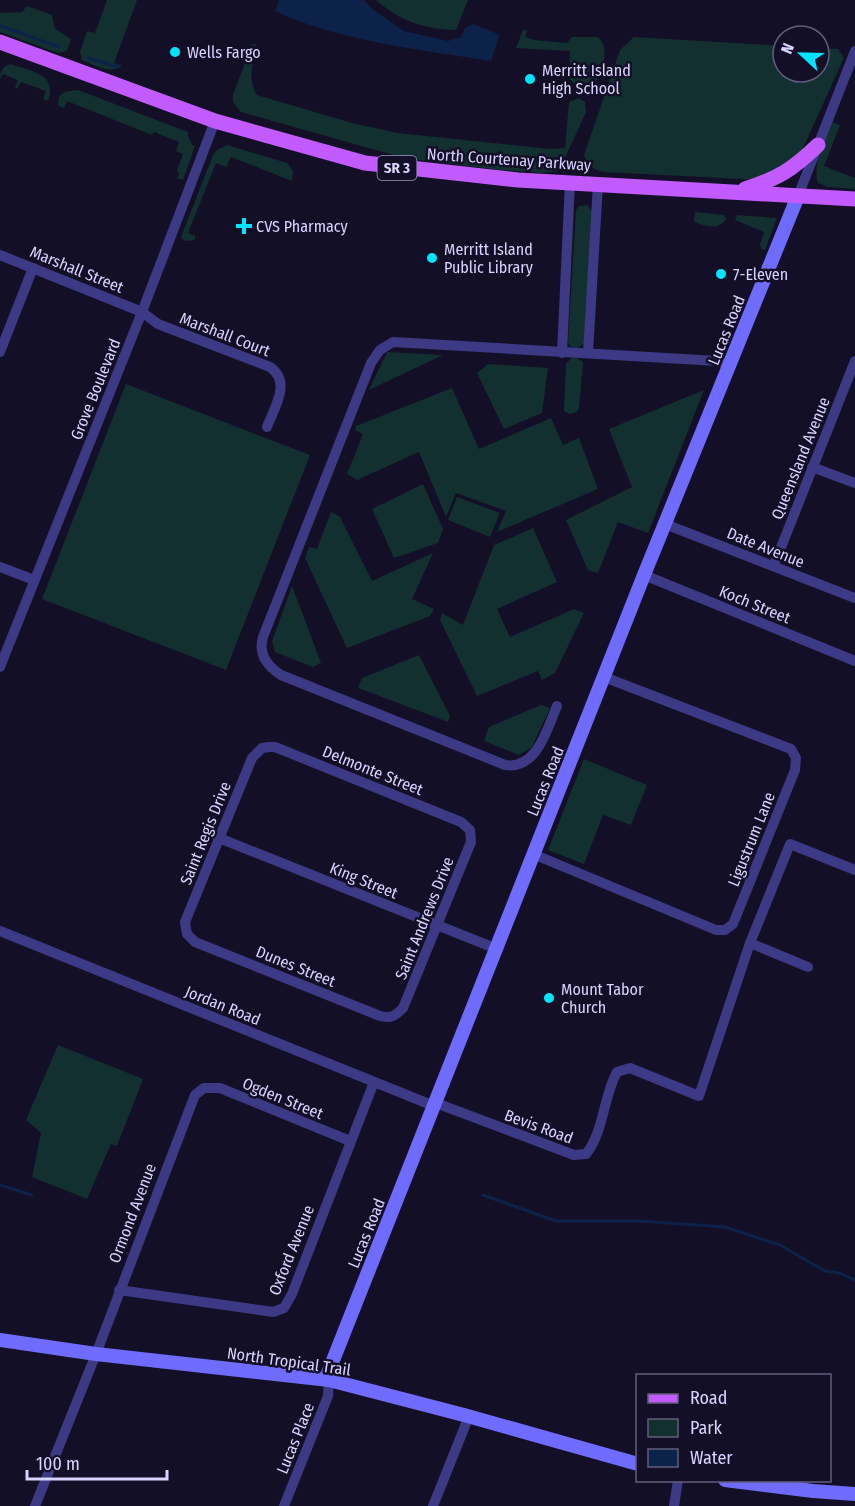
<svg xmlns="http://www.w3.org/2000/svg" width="855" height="1506" font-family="'Fira Sans Condensed',sans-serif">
<rect width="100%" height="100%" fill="#130f26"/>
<g fill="#12302f">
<path d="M107,0h30l-23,63 8,3c-12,9 -28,-1 -40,-6l-2,-8 7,-21 8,2z"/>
<path d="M376,0h92l-12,30c-32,-1 -55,-8 -80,-30z"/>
<path d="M27,6l25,9 3,14 16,10 -4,12 -9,2 -58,-21v-19l22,-1z"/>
<path d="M523,30h4l-2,7 9,3 33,3 5,-6h26c14,12 3,41 -8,52 -11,1 -13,-4 -21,-10l1,-28 -54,-3z"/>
<path d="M634,37l149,9v26h36v-24l19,1 6,9 -46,101 -38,21 -156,-8c-12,-3 -16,-6 -20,-17l36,-105z"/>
<path d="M252,44h4c-3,17 -9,36 1,51l95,28 46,10 152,16 15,-1 4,-46 9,-4 7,4 1,10 -27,59 -17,2 -42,-3 -96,-12 -163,-46 -8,-10v-7z"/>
<path d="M10,64c20,7 48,9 38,37l-5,-2 3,-8 -25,-9 -4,7 -2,-1 3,-8 -15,-6 -3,5c0,-8 2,-12 10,-15z"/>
<path d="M78,90l110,42v4l4,9 3,1 -12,34 -6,-2 2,-4 -2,-4 6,-16 -7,-3 3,-9 -25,-10 -2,3 -85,-34 -3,7 -5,-2c-4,-14 9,-15 19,-16z"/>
<path d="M832,122l8,3 -16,41 31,12v11l-27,-2 -10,-4c-6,-19 7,-43 14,-61z"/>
<path d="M227,145l60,18 6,8 -1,10 -61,-24 -5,10 -10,-4 -28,70 7,3v4l-10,1 -4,-4 32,-82 4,-5z"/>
<path d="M587,205l5,6 -8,133 -7,4 -7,-2 -2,-4 8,-132 3,-4z"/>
<path d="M697,212l27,3 2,4c-8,12 -22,7 -32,3l1,-9z"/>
<path d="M737,215l40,3 -12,32 -3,-1 -2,-4 4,-13 -29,-12z"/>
<path d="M387,352l56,3 -74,35z"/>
<path d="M572,357l5,1 6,4 -4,46 -2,4 -7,2 -6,-3v-3l2,-44z"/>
<path d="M488,364l60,4 -6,45 -38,16 -27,-56z"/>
<path d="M126,384l184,71 -84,215 -184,-71z"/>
<path d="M452,388l27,61 72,-31 12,27 16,-7 19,51 -101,43 9,-21 -50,-18 -10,24 -27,-65 -62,28 -10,-6 16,-40 -8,-4 1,-4z"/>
<path d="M704,390l-56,143 -30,-11 -20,51 -10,-3 -22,-50 66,-33 -23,-58z"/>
<path d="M423,484l20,45 -5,14 -44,15 -22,-49z"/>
<path d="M457,497l43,16 -10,24 -42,-17z"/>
<path d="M331,512l9,5 32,64 61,-28 -21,46 22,10 -4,7 -83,32 -42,-90 4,-11 8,2z"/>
<path d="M533,528l24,54 -60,27 13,28 64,-28 10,4 -29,60 -13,7 -4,-9 -61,25 -37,-76 2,-7 21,12 31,-80z"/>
<path d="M292,586l29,77 -8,4 -38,-15 -3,-11z"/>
<path d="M419,655l31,61 -2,6 -90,-34 4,-10z"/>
<path d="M541,705l9,3 -18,39 -13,8 -35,-14 5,-14z"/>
<path d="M584,759l63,26 -16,40 -28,-10 -19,49 -36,-14z"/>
<path d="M58,1045l85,34 -26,67 -6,-2 -24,55 -55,-22 9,-44 -15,-13z"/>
</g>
<path fill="#0c2248" d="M279,0h85l6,7 34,24 44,10 13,-4 4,-9 8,-4 25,10 1,2 -8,25c-69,-11 -153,-20 -216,-50z"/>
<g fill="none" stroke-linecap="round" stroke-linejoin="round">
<g stroke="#0c2248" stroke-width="3">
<path d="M1,26l58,21"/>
<path d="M88,58l30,9"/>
<path d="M0,1185l32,10"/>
<path d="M483,1195l73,26h84l85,6 55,18 45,26 14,2 16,7"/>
</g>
<g stroke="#3d3a85" stroke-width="10">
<path d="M798,196l57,-145"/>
<path d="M0,255l142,57 16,12 112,43c22,15 4,41 -3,60"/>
<path d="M0,352l33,-84"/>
<path d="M562,353l8,-171"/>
<path d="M588,353l10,-169"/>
<path d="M812,467l43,16"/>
<path d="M665,524l190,74"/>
<path d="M774,565l81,-204"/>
<path d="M0,567l34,13"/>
<path d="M644,575l211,86"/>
<path d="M0,667l142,-355 73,-191"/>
<path d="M557,706c-10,23 -20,64 -52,59l-224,-90c-14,-9 -23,-21 -18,-38l108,-274 9,-13 13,-8 324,19 12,4"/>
<path d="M269,747h6l186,75 9,8 1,12 -68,166c-8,8 -12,11 -23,8l-185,-74 -8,-8 -2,-12 67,-164 10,-10z"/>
<path d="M219,838l278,111"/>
<path d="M533,854l183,76h9l8,-6 62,-154 1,-12 -5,-9 -187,-72"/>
<path d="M0,931l434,175"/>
<path d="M750,943l58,24"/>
<path d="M436,1103l138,52 12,-1c18,-22 17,-57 31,-82l13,-4 69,28 51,-153 40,-99 65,26"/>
<path d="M119,1290l154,22 11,-4 8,-14 82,-212"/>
<path d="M35,1506l61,-152 99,-259 9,-7h16l130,53"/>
<path d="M284,1506l44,-110 1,-16"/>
<path d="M433,1506l36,-90"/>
<path d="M674,1506l4,-26"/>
</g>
<g stroke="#6f6bff" stroke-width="14">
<path d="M0,1340l96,14 233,26 135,35 174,49"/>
<path d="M329,1380l-1,-7 316,-798 154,-379"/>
<path d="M725,1480l88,11 42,3"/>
</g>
<g stroke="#c25bff" stroke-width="15">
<path d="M0,42l215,79 150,42 153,17 337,19"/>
<path d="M745,189c34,-11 47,-19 73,-44"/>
</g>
</g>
<g fill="#00e5ff" stroke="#130f26" stroke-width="2">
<circle cx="175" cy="52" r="6"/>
<circle cx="530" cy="79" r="6"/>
<path d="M241 217h6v6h6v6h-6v6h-6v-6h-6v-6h6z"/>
<circle cx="432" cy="258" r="6"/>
<circle cx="721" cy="274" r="6"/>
<circle cx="549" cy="998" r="6"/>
</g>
<g text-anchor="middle" stroke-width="5" stroke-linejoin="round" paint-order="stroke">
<rect fill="#130f26" stroke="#9e99be" stroke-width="1.5" x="377.5" y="156" width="39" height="24" rx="4.5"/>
<g font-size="15" font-weight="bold" fill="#d9d4ff">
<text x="397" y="173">SR 3</text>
</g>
<g font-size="16" fill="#d9d4ff" stroke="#130f26" text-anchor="start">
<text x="187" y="58">Wells Fargo</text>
<text x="542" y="76">Merritt Island<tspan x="542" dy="18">High School</tspan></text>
<text x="256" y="232">CVS Pharmacy</text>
<text x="444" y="255">Merritt Island<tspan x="444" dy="18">Public Library</tspan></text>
<text x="733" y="280">7-Eleven</text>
<text x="561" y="995">Mount Tabor<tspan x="561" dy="18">Church</tspan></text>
</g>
<g font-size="16" fill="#d9d4ff" stroke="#130f26">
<text transform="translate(509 159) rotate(4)" y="6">North Courtenay Parkway</text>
<text transform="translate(77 269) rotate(22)" y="6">Marshall Street</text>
<text transform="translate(726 330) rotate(-68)" y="6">Lucas Road</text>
<text transform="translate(225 334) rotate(21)" y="6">Marshall Court</text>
<text transform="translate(95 389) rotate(-68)" y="6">Grove Boulevard</text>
<text transform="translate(800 458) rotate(-68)" y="6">Queensland Avenue</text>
<text transform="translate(766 547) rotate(22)" y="6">Date Avenue</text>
<text transform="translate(755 604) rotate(22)" y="6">Koch Street</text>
<text transform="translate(373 770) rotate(22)" y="6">Delmonte Street</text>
<text transform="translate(545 781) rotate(-68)" y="6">Lucas Road</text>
<text transform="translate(205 833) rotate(-68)" y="6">Saint Regis Drive</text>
<text transform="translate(751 839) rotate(-68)" y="6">Ligustrum Lane</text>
<text transform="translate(364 880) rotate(22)" y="6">King Street</text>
<text transform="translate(424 918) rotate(-68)" y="6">Saint Andrews Drive</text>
<text transform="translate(296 966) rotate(22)" y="6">Dunes Street</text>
<text transform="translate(223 1005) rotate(22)" y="6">Jordan Road</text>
<text transform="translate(283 1098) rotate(22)" y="6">Ogden Street</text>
<text transform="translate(539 1126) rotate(20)" y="6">Bevis Road</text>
<text transform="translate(132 1213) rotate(-69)" y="6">Ormond Avenue</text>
<text transform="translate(366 1233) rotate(-68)" y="6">Lucas Road</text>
<text transform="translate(291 1250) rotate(-68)" y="6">Oxford Avenue</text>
<text transform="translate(289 1361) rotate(8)" y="6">North Tropical Trail</text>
<text transform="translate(295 1438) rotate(-68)" y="6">Lucas Place</text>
</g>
</g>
<rect x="636" y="1374" width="195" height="108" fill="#130f26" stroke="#625e7d" stroke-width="1.5"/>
<rect x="648" y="1394" width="30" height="9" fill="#c25bff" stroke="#625e7d" stroke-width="1.5"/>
<text x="690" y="1404" font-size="18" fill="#d9d4ff">Road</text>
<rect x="648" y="1419" width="30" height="18" fill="#12302f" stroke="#625e7d" stroke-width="1.5"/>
<text x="690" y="1434" font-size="18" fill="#d9d4ff">Park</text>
<rect x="648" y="1449" width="30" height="18" fill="#0c2248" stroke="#625e7d" stroke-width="1.5"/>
<text x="690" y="1464" font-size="18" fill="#d9d4ff">Water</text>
<g transform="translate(801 54) rotate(292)"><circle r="28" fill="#130f26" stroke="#625e7d" stroke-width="1.5"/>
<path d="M0-4.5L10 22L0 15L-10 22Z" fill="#00e5ff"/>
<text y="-9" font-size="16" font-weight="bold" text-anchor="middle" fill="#d9d4ff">N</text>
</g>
<path d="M27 1470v9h140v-9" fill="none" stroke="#d9d4ff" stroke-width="3"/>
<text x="36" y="1470" font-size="18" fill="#d9d4ff" stroke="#130f26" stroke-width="4.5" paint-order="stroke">100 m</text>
</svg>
